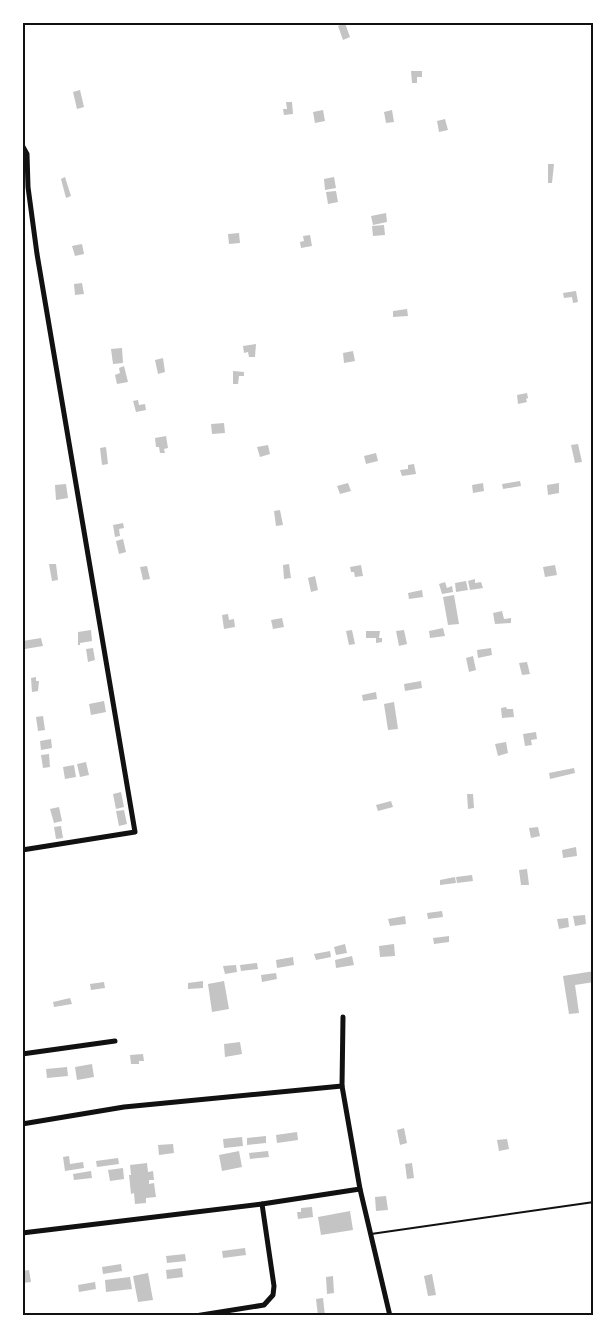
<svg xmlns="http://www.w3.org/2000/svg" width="616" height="1338" font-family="'Titillium Web',sans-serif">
<rect width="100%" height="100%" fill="#fff"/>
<g fill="#c4c4c4">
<path d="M345,23l5,14 -7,3 -5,-14z"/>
<path d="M411,71h11v6h-5v6h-5z"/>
<path d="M80,90l4,17 -7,2 -4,-17z"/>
<path d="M286,102h6l1,12 -9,1 -1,-6h4z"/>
<path d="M323,110l2,11 -10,2 -2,-11z"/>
<path d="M392,110l2,12 -8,1 -2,-11z"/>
<path d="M445,119l3,11 -9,2 -2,-11z"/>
<path d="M548,164h6l-2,19h-4z"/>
<path d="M65,177l6,19 -5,2 -5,-19z"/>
<path d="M334,177l2,11 -11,2 -1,-11z"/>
<path d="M336,191l2,11 -10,2 -2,-12z"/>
<path d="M386,213l1,9 -14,3 -2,-9z"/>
<path d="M384,225l1,10 -12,1 -1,-10z"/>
<path d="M239,233l1,10 -11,1 -1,-10z"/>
<path d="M310,235l2,11 -11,2 -1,-6 4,-1 -1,-5z"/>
<path d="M82,244l2,10 -9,2 -3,-10z"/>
<path d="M82,283l2,11 -9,1 -1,-11z"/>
<path d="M576,291l2,11 -5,1 -1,-6 -8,1 -1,-5z"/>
<path d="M407,309l1,7 -15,1v-6z"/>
<path d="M256,344l-1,13h-6l-1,-5 -4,1 -1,-7z"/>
<path d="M122,348l1,15 -10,1 -2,-15z"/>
<path d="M353,351l2,10 -11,2 -1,-10z"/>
<path d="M163,358l2,14 -7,2 -3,-14z"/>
<path d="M124,366l4,16 -11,2 -2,-9 5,-2 -1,-5z"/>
<path d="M233,371l11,1v4h-5l-1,8h-5z"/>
<path d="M527,393l1,5 -2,1 1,3 -9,2 -1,-9z"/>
<path d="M138,400l1,5 6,-1 1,6 -10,2 -3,-11z"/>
<path d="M224,423l1,10 -13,1 -1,-10z"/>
<path d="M166,436l2,12 -4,1 1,4h-5l-1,-6h-3l-1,-9z"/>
<path d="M578,444l4,18 -7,1 -4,-18z"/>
<path d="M268,445l2,9 -10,3 -3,-10z"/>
<path d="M106,447l2,17 -6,1 -2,-17z"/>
<path d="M376,453l2,8 -12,3 -2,-8z"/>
<path d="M414,464l2,10 -14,2 -2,-6 8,-1v-4z"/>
<path d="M520,481l1,5 -18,3 -1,-5z"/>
<path d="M348,483l3,8 -11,3 -3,-8z"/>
<path d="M483,483l1,8 -11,2 -1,-8z"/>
<path d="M559,483v10l-11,2 -1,-10z"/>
<path d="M66,484l2,14 -12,2 -1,-15z"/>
<path d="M280,510l3,15 -7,1 -2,-15z"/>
<path d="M123,523l1,5 -5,1 1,7 -5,1 -2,-12z"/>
<path d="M123,539l3,13 -7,2 -3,-13z"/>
<path d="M49,564h7l2,16 -6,1z"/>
<path d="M289,564l2,14 -7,1 -1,-14z"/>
<path d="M361,565l2,11 -8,1 -1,-5h-3l-1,-5z"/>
<path d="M555,565l2,10 -12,2 -2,-10z"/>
<path d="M147,566l3,13 -7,1 -3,-13z"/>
<path d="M315,576l3,14 -7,2 -3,-14z"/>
<path d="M475,579v4l6,-1 2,6 -13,2 -2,-9z"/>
<path d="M466,581l2,9 -12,2 -1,-9z"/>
<path d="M445,582l2,6 5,-2 1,6 -11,2 -3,-10z"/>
<path d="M422,590l1,7 -14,2 -1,-6z"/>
<path d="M454,595l5,29 -11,1 -5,-28z"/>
<path d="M502,611l2,8 7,-1v5l-16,1 -2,-11z"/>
<path d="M228,614l1,6 5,-1 1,8 -11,2 -2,-14z"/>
<path d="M282,618l2,9 -11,2 -2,-9z"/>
<path d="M443,628l2,8 -15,2 -1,-7z"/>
<path d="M91,630l1,11 -12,2v2h-2v-13z"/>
<path d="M352,630l3,14 -6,1 -3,-14z"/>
<path d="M404,630l3,14 -8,2 -3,-15z"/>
<path d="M366,631h14l-1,7h3v4l-6,1v-5h-10z"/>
<path d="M41,638l2,8 -18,3 -2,-8z"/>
<path d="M93,648l2,12 -7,2 -2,-13z"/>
<path d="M491,648l1,7 -14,3 -1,-8z"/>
<path d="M473,656l3,14 -7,2 -3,-14z"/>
<path d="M527,662l3,12 -8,1 -3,-12z"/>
<path d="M36,677v4h3l-1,10 -6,1 -1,-14z"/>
<path d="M421,681l1,7 -17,3 -1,-7z"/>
<path d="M376,692l1,7 -14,2 -1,-6z"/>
<path d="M104,701l2,11 -15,3 -2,-11z"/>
<path d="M394,702l4,27 -10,1 -4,-26z"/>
<path d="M506,707l1,2h6l1,8 -12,1 -1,-10z"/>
<path d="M43,716l2,14 -7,1 -2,-14z"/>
<path d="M536,732l1,7 -6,1 1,5 -7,1 -2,-12z"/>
<path d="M51,739l1,9 -11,2 -1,-9z"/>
<path d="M506,742l2,11 -10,3 -3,-12z"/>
<path d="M49,754l1,13 -7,1 -2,-13z"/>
<path d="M86,762l3,13 -9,2 -3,-13z"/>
<path d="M74,765l2,12 -11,2 -2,-12z"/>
<path d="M574,768l1,5 -25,6 -1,-6z"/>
<path d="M121,792l3,15 -8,2 -3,-15z"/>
<path d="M467,794h6l1,14 -6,1z"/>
<path d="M391,801l2,6 -15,4 -2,-6z"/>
<path d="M59,807l3,14 -8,2 -4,-14z"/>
<path d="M124,810l3,14 -8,2 -3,-15z"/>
<path d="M61,826l2,12 -7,1 -2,-12z"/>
<path d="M538,827l2,9 -9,2 -2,-10z"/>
<path d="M576,847l1,9 -14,2 -1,-8z"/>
<path d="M527,869l2,16h-8l-2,-15z"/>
<path d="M472,875l1,6 -16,2 -1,-6z"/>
<path d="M455,877l1,6 -16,2v-5z"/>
<path d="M442,911l1,6 -15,2 -1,-6z"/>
<path d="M585,915l1,9 -11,2 -2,-10z"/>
<path d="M405,916l1,8 -16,2 -2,-7z"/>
<path d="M568,918l1,9 -10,2 -2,-10z"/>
<path d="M449,936v6l-15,2 -1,-6z"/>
<path d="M345,944l2,9 -11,2 -2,-8z"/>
<path d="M394,944l1,12 -15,1 -1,-11z"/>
<path d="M330,951l1,6 -15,3 -2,-6z"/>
<path d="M352,956l2,9 -18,3 -1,-8z"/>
<path d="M293,957l1,8 -17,3 -1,-8z"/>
<path d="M257,963l1,6 -17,2 -1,-6z"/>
<path d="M236,965l1,7 -12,2 -2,-8z"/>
<path d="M594,971v11l-19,3 4,28 -10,1 -6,-38z"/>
<path d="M276,973l1,6 -15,3 -1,-7z"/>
<path d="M203,981v7l-15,1v-6z"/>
<path d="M224,981l5,28 -17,3 -4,-28z"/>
<path d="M104,982l1,6 -14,2 -1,-6z"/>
<path d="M70,998l2,6 -18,3 -1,-5z"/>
<path d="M240,1042l2,12 -17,3 -1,-13z"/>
<path d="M143,1054l1,7h-5v3h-8l-1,-9z"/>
<path d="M92,1064l2,13 -17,3 -2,-13z"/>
<path d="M67,1067l1,9 -21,2 -1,-9z"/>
<path d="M404,1128l3,15 -7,2 -3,-15z"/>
<path d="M297,1132l1,8 -21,3 -1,-8z"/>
<path d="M266,1136v7l-19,2v-7z"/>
<path d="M242,1137l1,9 -19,2 -1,-9z"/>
<path d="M507,1139l2,10 -10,2 -2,-11z"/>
<path d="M173,1144l1,9 -15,2 -1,-10z"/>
<path d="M239,1151l3,16 -20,4 -3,-16z"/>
<path d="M268,1151l1,6 -19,2 -1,-6z"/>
<path d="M69,1156l1,8 13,-2 1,6 -19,3 -2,-14z"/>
<path d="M118,1158l1,6 -22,3 -1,-6z"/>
<path d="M147,1163l1,9 5,-1 1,9h-5v4l5,-1 2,14 -10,1v5l-11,1 -1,-11 -3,1 -2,-19h2l-1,-10z"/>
<path d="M412,1163l2,15 -7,1 -2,-15z"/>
<path d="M123,1168l1,11 -14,2 -2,-11z"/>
<path d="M91,1171l1,7 -18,2 -1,-6z"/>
<path d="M386,1196l2,14 -12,1 -1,-14z"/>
<path d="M312,1207l1,10 -15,2 -1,-7h4v-4z"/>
<path d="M350,1211l3,19 -32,5 -3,-18z"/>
<path d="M245,1248l1,7 -23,3 -1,-7z"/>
<path d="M185,1254l1,7 -19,2 -1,-7z"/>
<path d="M121,1264l1,7 -19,3 -1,-7z"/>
<path d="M182,1268l1,9 -16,2 -1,-9z"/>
<path d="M29,1270l2,12 -9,1v-12z"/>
<path d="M148,1273l5,27 -15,2 -5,-26z"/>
<path d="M432,1274l4,21 -8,1 -4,-20z"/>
<path d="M333,1276l1,17 -7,1 -1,-17z"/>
<path d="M130,1277l2,12 -26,3 -1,-12z"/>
<path d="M95,1282l1,7 -17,3 -1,-7z"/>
<path d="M323,1298l2,18h-7l-2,-17z"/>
</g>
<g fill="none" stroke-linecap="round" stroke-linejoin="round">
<path stroke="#111" stroke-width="2" d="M371,1234l223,-32"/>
<g stroke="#111" stroke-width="5">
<path d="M22,145l5,9 1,33 9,67 98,578 -113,18"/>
<path d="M22,1054l93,-13"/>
<path d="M342,1086l18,103 30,127"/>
<path d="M22,1124l102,-17 218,-21 1,-69"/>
<path d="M22,1233l240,-29 98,-15"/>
<path d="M195,1316l69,-11 9,-10 1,-9 -12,-82"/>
</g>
</g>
<rect width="616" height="1338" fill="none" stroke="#ffffff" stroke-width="48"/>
<rect x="24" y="24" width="568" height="1290" fill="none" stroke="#111" stroke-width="2"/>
</svg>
